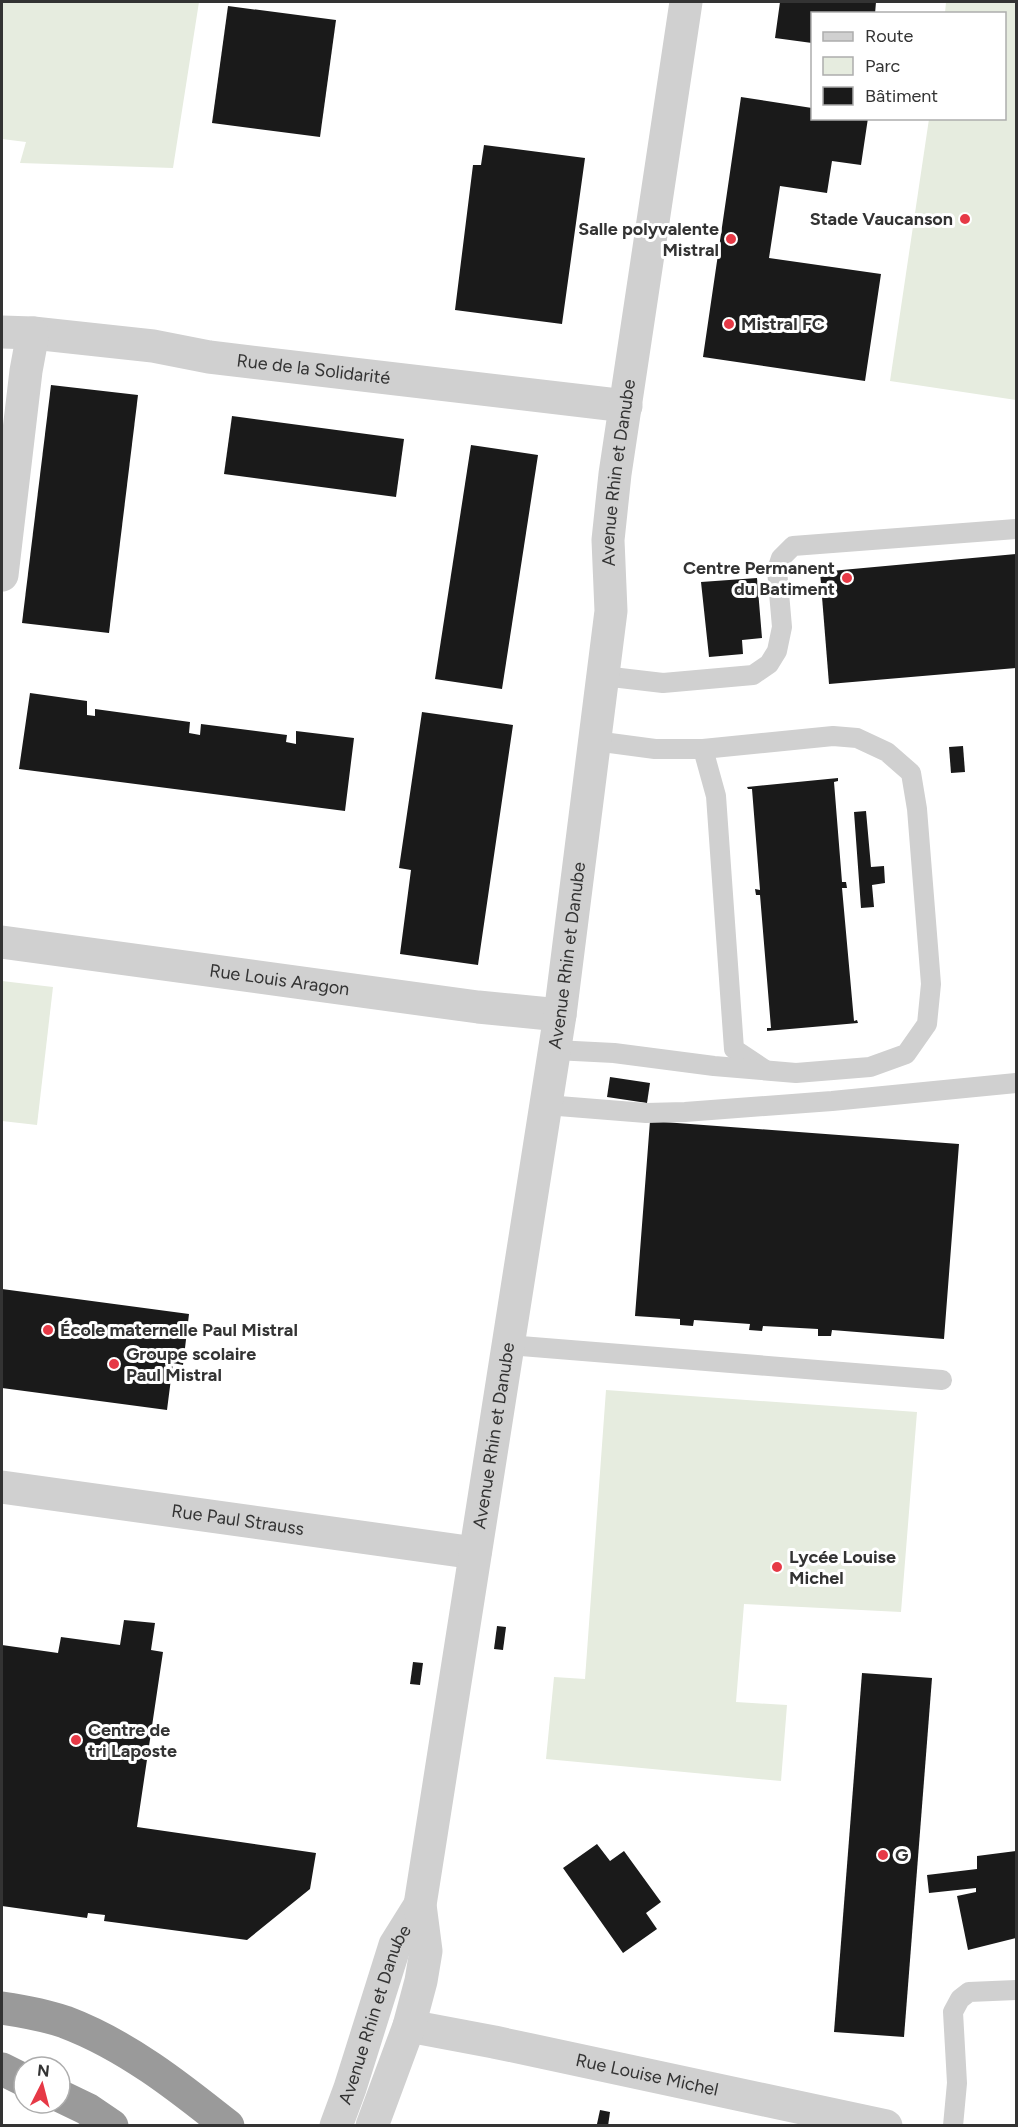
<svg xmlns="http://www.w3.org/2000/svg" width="1018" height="2127" font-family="Figtree,sans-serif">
<rect width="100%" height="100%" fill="#fff"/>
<g fill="#e6ecdf">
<path d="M2,2h197l-26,166 -153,-5 6,-21 -24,-3z"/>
<path d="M946,2h70v398l-126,-19 39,-262 75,-1v-104l-59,-1z"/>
<path d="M2,981l51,6 -16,138 -35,-4z"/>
<path d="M606,1390l311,22 -16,200 -157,-8 -8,98 51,3 -6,76 -235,-22 8,-82 31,2z"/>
</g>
<g fill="#1a1a1a">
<path d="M780,2h96l-1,12h-63v29l-37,-5z"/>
<path d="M228,6l108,14 -16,117 -108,-14z"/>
<path d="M741,97l71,11v10h56l-7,47 -29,-4 -5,32 -47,-7 -11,72 112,16 -16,107 -162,-24z"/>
<path d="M484,145l101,13 -23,166 -107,-14 18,-145h8z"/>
<path d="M51,385l87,10 -29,238 -87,-10z"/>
<path d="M232,416l172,23 -8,58 -172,-23z"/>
<path d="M471,445l67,10 -36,234 -67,-10z"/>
<path d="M1016,554v114l-187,16 -9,-112z"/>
<path d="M757,578l5,60 -20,2 1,14 -34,3 -8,-75z"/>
<path d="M30,693l57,8v14l8,1v-7l95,13 -1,11 11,2 1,-11 86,11 -1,7 10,2v-13l58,7 -9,73 -326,-42z"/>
<path d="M422,712l91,13 -35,240 -78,-11 11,-84 -12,-2z"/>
<path d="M963,746l2,26 -14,1 -2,-26z"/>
<path d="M838,778v3l-4,1 8,100h4l1,6h-5l12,133 3,-1 1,3 -91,8v-3h4l-11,-133h-4l-1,-6 5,1 -8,-101h-4l-1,-2z"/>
<path d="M866,811l5,56 13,-1 1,17 -13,2 2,22 -13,1 -7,-96z"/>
<path d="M610,1077l40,6 -3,20 -40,-6z"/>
<path d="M650,1121l309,23 -15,195 -112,-9 -1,6h-13v-7l-55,-3 -1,5 -13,-1 1,-6 -56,-4 -1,6 -13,-1v-6l-45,-3z"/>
<path d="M2,1289l187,25 -6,51 -10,-2 -6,47 -165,-22z"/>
<path d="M124,1620l31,3 -4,27 12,2 -26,175 179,26 -6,36 -63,51 -143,-19 1,-6 -17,-2 -1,5 -85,-12v-261l56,8 3,-16 59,8z"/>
<path d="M497,1626l9,1 -3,23 -9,-1z"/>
<path d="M413,1662l10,1 -3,22 -10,-1z"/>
<path d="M862,1673l70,5 -28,359 -70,-5z"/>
<path d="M597,1844l13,17 14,-10 37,51 -15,11 11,16 -34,24 -60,-85z"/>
<path d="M1016,1851v87l-48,12 -11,-54 19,-4v-4l-47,5 -2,-18 50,-6v-13z"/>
<path d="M600,2110l10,2 -2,14 -11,-2z"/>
</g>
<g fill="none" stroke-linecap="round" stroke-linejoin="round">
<g stroke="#d0d0d0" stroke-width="20">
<path d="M603,676l60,7 90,-8 16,-11 8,-13 5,-24 -5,-57 4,-12 12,-12 223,-17"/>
<path d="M703,749l13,47 18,253 30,20"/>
<path d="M555,1050l59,3 100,13 82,7 74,-6 36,-13 21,-30 4,-40 -14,-175 -6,-36 -24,-21 -30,-14 -24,-2 -130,13h-48l-60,-8"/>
<path d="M546,1105l100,8 39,-1 147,-11 184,-18"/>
<path d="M508,1345l434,35"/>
<path d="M953,2126l4,-43 -4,-71 7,-13 9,-7 47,-2"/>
</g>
<g stroke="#d0d0d0" stroke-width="33">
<path id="s1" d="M2,332l31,1 120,13 56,11 417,49"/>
<path d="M2,575l24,-204 7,-38"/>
<path id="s2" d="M2,942l476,65 82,8"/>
<path id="s3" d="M2,1487l473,66"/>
<path id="s4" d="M409,2026l85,16 392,84"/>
</g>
<g stroke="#d0d0d0" stroke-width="33">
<path id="s5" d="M336,2126l14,-38 45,-143 25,-40"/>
<path id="s6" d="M372,2126l37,-100 12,-45 5,-30 -6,-46 140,-890 51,-404 -3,-71 7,-66 71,-472"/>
</g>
<g stroke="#9a9a9a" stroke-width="33">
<path d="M2,2008c20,3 43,7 63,14 61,23 113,64 163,104"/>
<path d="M2,2069l22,11"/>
<path d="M60,2096l27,13 25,17"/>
</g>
</g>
<g fill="#e63946" stroke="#fff" stroke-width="2">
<circle cx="965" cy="219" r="6"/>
<circle cx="731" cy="239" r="6"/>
<circle cx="729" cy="324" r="6"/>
<circle cx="847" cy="578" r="6"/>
<circle cx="48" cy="1330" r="6"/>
<circle cx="114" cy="1364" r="6"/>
<circle cx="777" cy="1567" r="6"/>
<circle cx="76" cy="1740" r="6"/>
<circle cx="883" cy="1855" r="6"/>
</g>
<g text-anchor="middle" stroke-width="6" stroke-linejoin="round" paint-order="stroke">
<g font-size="18" font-weight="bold" fill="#333" stroke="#fff" text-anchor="start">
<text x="953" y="225" text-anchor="end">Stade Vaucanson</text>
<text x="719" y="235" text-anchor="end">Salle polyvalente<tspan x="719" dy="21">Mistral</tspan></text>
<text x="741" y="330">Mistral FC</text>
<text x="835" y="574" text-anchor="end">Centre Permanent<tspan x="835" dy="21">du Batiment</tspan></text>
<text x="60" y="1336">École maternelle Paul Mistral</text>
<text x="126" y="1360">Groupe scolaire<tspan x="126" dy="21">Paul Mistral</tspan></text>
<text x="789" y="1563">Lycée Louise<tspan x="789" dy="21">Michel</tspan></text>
<text x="88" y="1736">Centre de<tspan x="88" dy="21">tri Laposte</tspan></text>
<text x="895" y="1861">G</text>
</g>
<g font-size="18" fill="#333" stroke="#fff">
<text dy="6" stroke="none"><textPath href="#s1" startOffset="314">Rue de la Solidarité</textPath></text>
<text dy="6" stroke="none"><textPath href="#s6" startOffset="1677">Avenue Rhin et Danube</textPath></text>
<text dy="6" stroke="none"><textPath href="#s6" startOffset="1191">Avenue Rhin et Danube</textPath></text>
<text dy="6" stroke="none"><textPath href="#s2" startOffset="280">Rue Louis Aragon</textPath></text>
<text dy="6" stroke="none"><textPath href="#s6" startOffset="705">Avenue Rhin et Danube</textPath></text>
<text dy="6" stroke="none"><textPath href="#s3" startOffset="238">Rue Paul Strauss</textPath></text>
<text dy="6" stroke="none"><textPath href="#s5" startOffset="118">Avenue Rhin et Danube</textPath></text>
<text dy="6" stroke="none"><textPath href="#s4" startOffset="243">Rue Louise Michel</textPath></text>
</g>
</g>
<rect width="1018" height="2127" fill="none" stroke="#333333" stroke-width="6"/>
<rect x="811" y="12" width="195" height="108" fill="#ffffff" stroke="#adadad" stroke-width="1.5"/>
<rect x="823" y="32" width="30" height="9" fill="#d0d0d0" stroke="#adadad" stroke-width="1.5"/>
<text x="865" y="42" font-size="18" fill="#333333">Route</text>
<rect x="823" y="57" width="30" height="18" fill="#e6ecdf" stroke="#adadad" stroke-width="1.5"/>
<text x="865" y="72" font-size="18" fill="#333333">Parc</text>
<rect x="823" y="87" width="30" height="18" fill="#1a1a1a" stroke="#adadad" stroke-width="1.5"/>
<text x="865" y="102" font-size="18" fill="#333333">Bâtiment</text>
<g transform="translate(42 2085) rotate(6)"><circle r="28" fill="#ffffff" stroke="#adadad" stroke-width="1.5"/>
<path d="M0-4.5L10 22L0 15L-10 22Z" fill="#e63946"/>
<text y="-9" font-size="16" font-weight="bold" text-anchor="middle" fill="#333333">N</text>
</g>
</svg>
